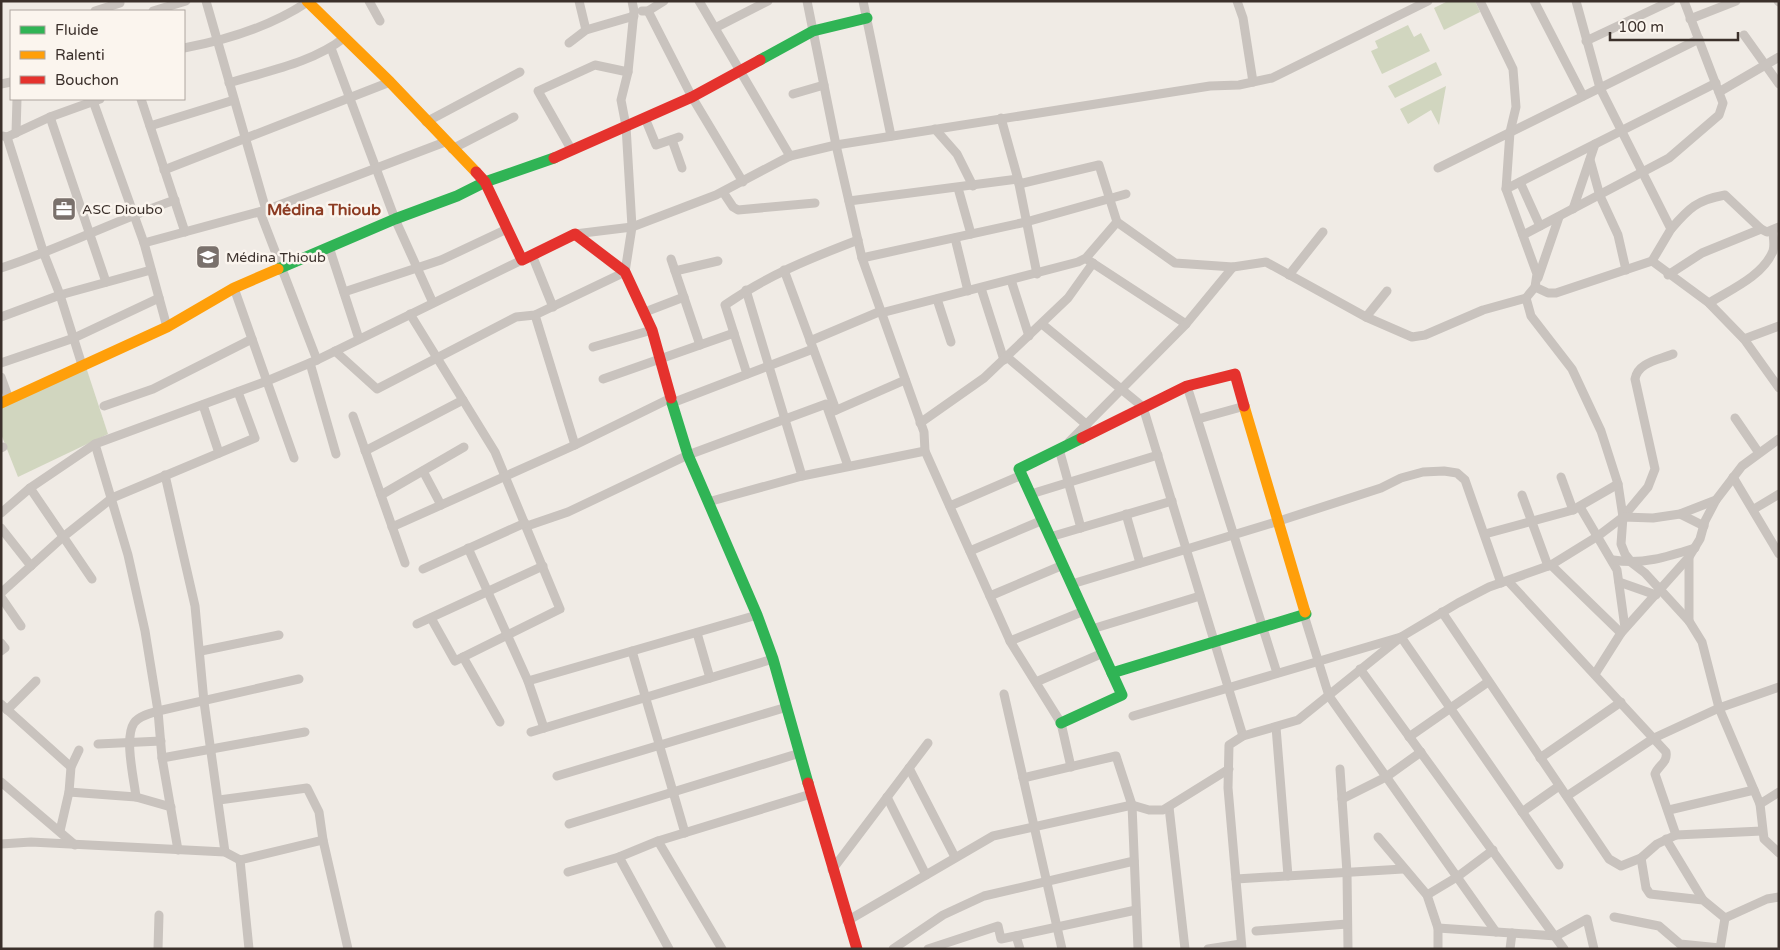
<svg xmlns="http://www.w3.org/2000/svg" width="1780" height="950" font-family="'Varela Round',sans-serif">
<rect width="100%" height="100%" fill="#f0ebe5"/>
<g fill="#d1d6bf">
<path d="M1448,1h27l5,11 -36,18 -10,-22z"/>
<path d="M1408,25l6,12 7,-4 9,18 -48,23 -11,-23 7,-3 -3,-7z"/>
<path d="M1436,62l6,13 -47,23 -7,-12z"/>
<path d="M1446,86l-7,39 -8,-15 -23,14 -8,-15z"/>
<path d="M86,367l22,67 -90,43 -17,-43v-28z"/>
</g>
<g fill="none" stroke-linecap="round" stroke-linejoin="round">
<g stroke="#c9c3be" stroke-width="9">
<path d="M206,1l60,209"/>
<path d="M369,1l11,20"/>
<path d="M579,1l7,29"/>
<path d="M699,1l91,155"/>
<path d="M807,1l29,144 26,113 62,174 1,19 85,190 51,82 10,44"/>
<path d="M863,1l28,135"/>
<path d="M1237,1l6,17 10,64"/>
<path d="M1534,1l49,95"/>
<path d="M1576,1l24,87 71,141c18,-21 26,-29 54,-34l36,34 6,3 12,-5"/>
<path d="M1778,1l1,1"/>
<path d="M95,11l25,-8"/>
<path d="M153,11l33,-10"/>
<path d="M642,11h6l16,-10"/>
<path d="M648,11l44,86 51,85"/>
<path d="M1690,19l46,-18"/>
<path d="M715,28l53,-27"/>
<path d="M1744,35l35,49"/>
<path d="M1586,41l85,-40"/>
<path d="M569,43l17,-13 48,-14"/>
<path d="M184,48c43,-8 88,-22 125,-47"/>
<path d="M331,48l64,171 38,84"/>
<path d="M229,83c38,-12 83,-20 115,-45"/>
<path d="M1,84l10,-2"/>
<path d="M1719,92l60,-35"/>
<path d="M793,94l31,-9"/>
<path d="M141,99l44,133"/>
<path d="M93,101l51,142 23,84"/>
<path d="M50,117l56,165"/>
<path d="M645,118l11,27 23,-8"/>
<path d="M1001,118l17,61 19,95"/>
<path d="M426,122l94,-50"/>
<path d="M150,126l84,-26"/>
<path d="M935,129l22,25 16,32"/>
<path d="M16,133l1,-34"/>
<path d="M3,136l4,1 43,-20 50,-18"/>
<path d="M7,137l37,117 16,41 22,70"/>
<path d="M672,140l10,28"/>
<path d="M452,149l62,-32"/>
<path d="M571,149l-33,-58 57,-26 33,7"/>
<path d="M1590,160l10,36 18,39 8,35"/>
<path d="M1438,168l261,-129"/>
<path d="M164,170l226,-88"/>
<path d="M1520,182l20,44"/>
<path d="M1019,184l80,-19 18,57 58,41 58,4 33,-5 100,55 46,20 13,-2 58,-25 43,-12 9,-11 2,-13 -31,-85 4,-57 6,-25 -3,-38 -33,-68"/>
<path d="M958,188l13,46"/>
<path d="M1506,189l210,-106"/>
<path d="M723,192l10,15 5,3 77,-7"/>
<path d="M849,201l169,-22"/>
<path d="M1573,209l22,-65"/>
<path d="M260,212l57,148"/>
<path d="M575,234l57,-7 84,-32 74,-39 46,-11 374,-59 29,-1 33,-7 156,-77"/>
<path d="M1523,235l146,-77 50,-43 4,-12 -39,-102"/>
<path d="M955,238l13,53"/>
<path d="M144,243l122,-33 179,-68"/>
<path d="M329,247l30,92"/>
<path d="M532,255l21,52"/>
<path d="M862,258l164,-36 100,-28"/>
<path d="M671,259l29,86"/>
<path d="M1088,260l98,64"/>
<path d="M1652,261l19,-32"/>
<path d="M1,268c59,-19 115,-48 174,-68"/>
<path d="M784,270l52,140"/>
<path d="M675,271l43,-10"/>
<path d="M1289,275l34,-43"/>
<path d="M1668,275l34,-22 59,-24"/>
<path d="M1538,278l21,-61"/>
<path d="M1011,280l18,56"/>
<path d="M1535,287l13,6h8l96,-32 57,42 35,36 35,49"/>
<path d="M234,288l60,170"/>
<path d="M981,288l23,72"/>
<path d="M746,290l56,186"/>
<path d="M344,292l97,-32 66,-31"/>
<path d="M1526,298l5,18 41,53 29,62 17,53 5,33 -2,27 4,10 7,9 13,10 44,48 13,21 17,66 41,96 4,35 15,14"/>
<path d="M937,299l14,43"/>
<path d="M1709,303c21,-13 54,-27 64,-52 2,-6 0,-14 0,-20"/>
<path d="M645,312l39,-15"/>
<path d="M881,313l197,-51 8,-4 31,-36"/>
<path d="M410,314l85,138 65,157 -105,52 -24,-43"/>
<path d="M535,315l40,130"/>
<path d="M1,317l59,-22 91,-25"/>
<path d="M1366,317l21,-26"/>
<path d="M1042,324l101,83 100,329"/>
<path d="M1744,339l35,-13"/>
<path d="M810,341l71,-30"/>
<path d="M593,347l59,-17"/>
<path d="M335,351l42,38 139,-72 19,-2 90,-43 7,-45 -6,-101 -5,-26 7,-28 6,-61 -2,-10"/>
<path d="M1007,357l80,68"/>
<path d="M1,363l73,-25 85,-40"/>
<path d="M310,363l26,91"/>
<path d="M747,374l-22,-69c41,-29 86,-47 133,-65"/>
<path d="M1,377l8,22"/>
<path d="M603,379l131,-46"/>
<path d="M1187,386l90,287"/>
<path d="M203,405l16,48"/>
<path d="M104,406l49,-17 99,-50"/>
<path d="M832,412l73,-32"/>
<path d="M353,416l52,147"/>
<path d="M1735,418l24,35"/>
<path d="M1198,419l47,-13"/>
<path d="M920,423l64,-45 84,-80 25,-35"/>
<path d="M1069,442l117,-118 47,-57"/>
<path d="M95,444l33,111 17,76 13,80 4,47 16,92"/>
<path d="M1,448l2,-1"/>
<path d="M1059,449l22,79"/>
<path d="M365,451l98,-51"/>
<path d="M423,471l18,34"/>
<path d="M165,475l30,131 9,96 21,150"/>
<path d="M1561,477l12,33"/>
<path d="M1733,477l46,77"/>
<path d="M30,488l62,91"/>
<path d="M1031,494l127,-39"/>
<path d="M381,495l83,-48"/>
<path d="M1522,495l26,71"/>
<path d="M708,502l94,-26 123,-25"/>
<path d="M950,506l72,-31"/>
<path d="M1580,507l37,63 8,58"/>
<path d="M1754,509l25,-15"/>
<path d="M1,513l29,-25 65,-44 172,-63 50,-21 205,-100"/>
<path d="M1126,514l14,49"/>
<path d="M1680,514l24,12"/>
<path d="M1623,517l25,-30 7,-18 -20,-90c3,-17 24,-19 38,-25"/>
<path d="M527,526l41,-14 120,-57 138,-51 22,62"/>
<path d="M392,527l183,-82 96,-47 1,5 141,-54"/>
<path d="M1,528l30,38"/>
<path d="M1485,534l88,-24 45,-26"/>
<path d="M1050,537l122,-36"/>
<path d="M468,548l60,133 16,47"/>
<path d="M970,551l73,-31"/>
<path d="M1613,560c29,5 54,-3 82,-12"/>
<path d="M1551,565l70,68"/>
<path d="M423,569l102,-46"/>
<path d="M1508,581l158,171c2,11 -8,13 -11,22l21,61"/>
<path d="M1619,582l37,13"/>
<path d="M1072,584l207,-63 102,-33 20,-10 22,-6 21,-1 13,2 8,7 36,103"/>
<path d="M1,593l62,-56 49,-39 143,-60 -17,-46"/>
<path d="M990,596l73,-31"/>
<path d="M1,597l20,29"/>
<path d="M1442,612l167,247 12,7 20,-8 16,-14 19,-9 86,-4"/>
<path d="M1304,615l25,81 167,236"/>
<path d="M1689,621v-63"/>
<path d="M417,624l126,-58"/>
<path d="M1092,629l108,-33"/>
<path d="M697,633l13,45"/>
<path d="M1010,641l74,-30"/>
<path d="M1,643l4,5 -4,3"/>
<path d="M201,651l78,-16"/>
<path d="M632,651l53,182"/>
<path d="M463,657l37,65"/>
<path d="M1360,669l204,280"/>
<path d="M1595,674l26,-41 68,-76 11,-18 5,-18 11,-21"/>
<path d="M528,681l229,-66"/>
<path d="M1036,682l67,-29"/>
<path d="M1004,694l58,255"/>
<path d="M1,704l70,63"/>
<path d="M7,710l29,-29"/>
<path d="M1133,716l268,-79 158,228"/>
<path d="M1276,727l12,149"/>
<path d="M531,732l242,-73"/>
<path d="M1409,737l79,-55"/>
<path d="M98,744l63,-3"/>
<path d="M162,758l143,-26"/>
<path d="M1540,758l81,-56"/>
<path d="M909,768l46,89"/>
<path d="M1340,769l7,104 1,76"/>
<path d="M557,776l230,-69"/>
<path d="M1023,778l93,-22 16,49 6,144"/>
<path d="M1,782l74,63"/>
<path d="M69,792l67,5 35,10"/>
<path d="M1567,796l87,-58 65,-30 60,-21"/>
<path d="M136,797c-2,-18 -12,-59 -2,-74 5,-7 17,-10 24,-12l141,-32"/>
<path d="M887,797l39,78"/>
<path d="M1342,799l44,-22 35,-25"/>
<path d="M219,800l88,-12 12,24 4,28 25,109"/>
<path d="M1760,804l19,-12"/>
<path d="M1169,807l16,142"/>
<path d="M1669,810l85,-20"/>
<path d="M1522,812l37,-26"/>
<path d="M569,824l231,-71"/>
<path d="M60,831l9,-39 2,-25 8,-17"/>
<path d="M1378,837l49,58 11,33v21"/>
<path d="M1666,839l37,61"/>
<path d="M658,841l64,108"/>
<path d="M1,844l30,-2 194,10 15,8 83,-20"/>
<path d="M619,857l50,92"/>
<path d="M1641,858l5,30 4,6 53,6 22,18"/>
<path d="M240,860l9,89"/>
<path d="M832,870l96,-127"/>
<path d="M568,872l51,-15 39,-16 153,-47"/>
<path d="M1236,879l167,-10"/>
<path d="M1427,895l30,-18 36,-27"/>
<path d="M1614,917l45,9 21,18 40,4"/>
<path d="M847,921l146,-85 139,-31 17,5h14l66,-41"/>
<path d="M1438,928l118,8 31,-17 7,30"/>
<path d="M1256,931l91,-7"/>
<path d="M1016,936l4,13"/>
<path d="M158,949l1,-34"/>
<path d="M893,949l50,-34 41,-19 150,-35"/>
<path d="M928,949l70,-23 3,13 135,-29"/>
<path d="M1208,949l33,-5"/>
<path d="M1242,949l-14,-161 1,-43 14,-9 55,-16 103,-83 57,-34 31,-16 62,-22 47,-29 25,-19 30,1 27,-4 36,-14 26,-34 37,-27"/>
<path d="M1510,949l2,-16"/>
<path d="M1720,949l5,-31 42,-19 12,-2"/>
</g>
<g stroke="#30b455" stroke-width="11">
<path d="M760,60l53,-29 54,-13"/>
<path d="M278,269l117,-50 62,-23 28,-14 69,-24"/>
<path d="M672,403l16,52 69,160 16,44 35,124"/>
<path d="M1112,673l194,-59 -1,-2"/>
<path d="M1061,723l61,-28 -103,-226 63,-31"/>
</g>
<g stroke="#ff9f0a" stroke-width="11">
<path d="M307,1l83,81 86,90"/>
<path d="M1,403l166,-76 67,-39 44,-19"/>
<path d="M1244,406l61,206"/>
</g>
<g stroke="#e5322d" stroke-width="11">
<path d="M554,158l138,-61 68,-37"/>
<path d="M476,172l9,10 37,78 53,-26 50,38 27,58 19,68"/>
<path d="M1082,438l105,-52 48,-12 9,32"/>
<path d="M808,783l49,166"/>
</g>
</g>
<defs>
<symbol id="office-square" viewBox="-11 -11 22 22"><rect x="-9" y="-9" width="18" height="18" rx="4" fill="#7a716c" stroke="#fbf5ee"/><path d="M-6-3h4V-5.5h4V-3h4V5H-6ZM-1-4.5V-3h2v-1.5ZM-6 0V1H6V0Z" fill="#fff"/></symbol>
<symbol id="school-square" viewBox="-11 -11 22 22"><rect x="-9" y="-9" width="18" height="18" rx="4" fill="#7a716c" stroke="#fbf5ee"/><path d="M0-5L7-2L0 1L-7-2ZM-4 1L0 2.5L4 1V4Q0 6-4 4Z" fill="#fff"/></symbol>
</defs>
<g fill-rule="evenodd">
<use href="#office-square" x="50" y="195" width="28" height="28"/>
<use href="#school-square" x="194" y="243" width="28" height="28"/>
</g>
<g text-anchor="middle" stroke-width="5" stroke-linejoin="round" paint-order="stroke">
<g font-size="14" fill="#3b302b" stroke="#fbf5ee" text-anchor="start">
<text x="82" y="214">ASC Dioubo</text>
<text x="226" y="262">Médina Thioub</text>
</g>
<g font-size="16" font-weight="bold" fill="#8c3b22" stroke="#fbf5ee">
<text x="324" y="215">Médina Thioub</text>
</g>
</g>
<rect width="1780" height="950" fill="none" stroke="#3b302b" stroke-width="5"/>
<rect x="10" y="10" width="175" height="90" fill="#fbf5ee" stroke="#aea6a0"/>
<rect x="20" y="26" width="25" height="8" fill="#30b455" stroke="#aea6a0"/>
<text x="55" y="35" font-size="15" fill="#3b302b">Fluide</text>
<rect x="20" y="51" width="25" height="8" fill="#ff9f0a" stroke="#aea6a0"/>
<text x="55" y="60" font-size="15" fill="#3b302b">Ralenti</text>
<rect x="20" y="76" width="25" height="8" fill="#e5322d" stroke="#aea6a0"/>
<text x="55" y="85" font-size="15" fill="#3b302b">Bouchon</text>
<path d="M1610 32v8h128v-8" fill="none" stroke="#3b302b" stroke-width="2.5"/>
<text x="1618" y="32" font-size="15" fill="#3b302b" stroke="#fbf5ee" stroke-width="4" paint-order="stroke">100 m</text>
</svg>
